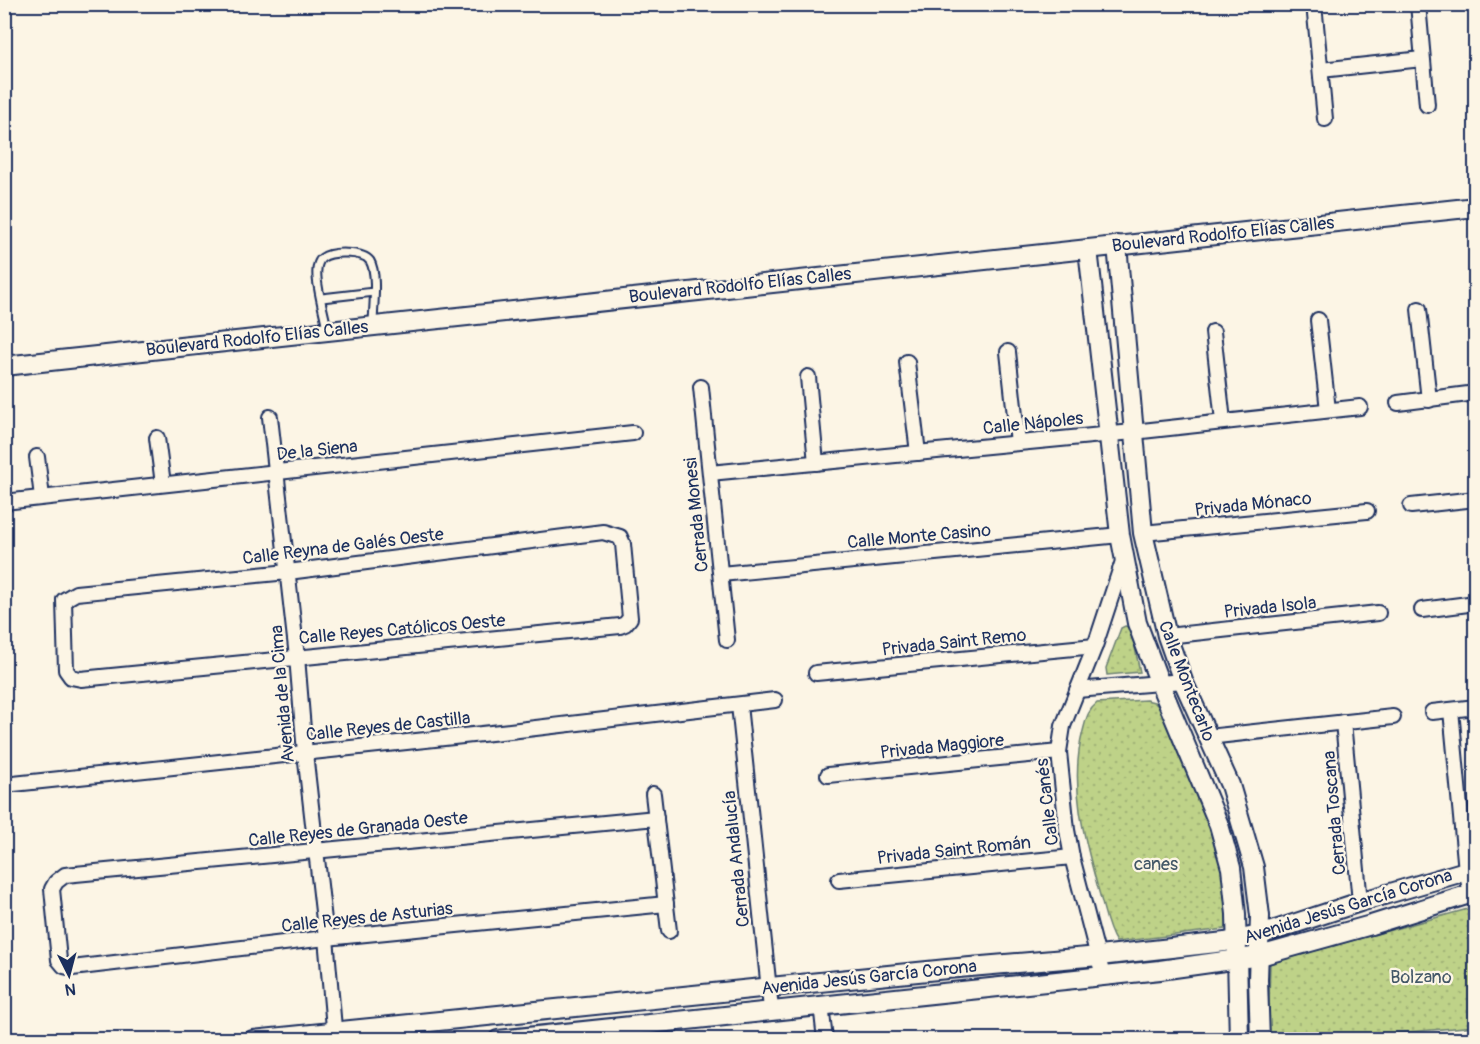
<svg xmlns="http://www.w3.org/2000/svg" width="1480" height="1044" font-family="Pangolin,sans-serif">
<defs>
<pattern id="green-dots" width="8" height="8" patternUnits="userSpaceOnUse" patternTransform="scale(1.5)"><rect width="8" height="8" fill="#bed288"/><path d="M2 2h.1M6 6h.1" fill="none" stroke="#a3b578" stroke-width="1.8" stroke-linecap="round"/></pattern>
</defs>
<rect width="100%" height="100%" fill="#fcf5e5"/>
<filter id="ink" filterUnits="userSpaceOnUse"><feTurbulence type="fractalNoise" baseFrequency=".0167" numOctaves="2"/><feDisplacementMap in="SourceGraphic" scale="12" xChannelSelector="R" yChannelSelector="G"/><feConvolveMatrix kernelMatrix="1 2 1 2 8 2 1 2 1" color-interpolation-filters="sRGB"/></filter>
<g filter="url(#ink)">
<g fill="url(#green-dots)" stroke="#6c8073" stroke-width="1.5">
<path d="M1125,626l6,2 9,44 -33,3 -1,-7 15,-40z"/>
<path d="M1146,700l8,2 5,5c28,58 57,116 66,181 1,12 4,25 3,37l-3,4 -109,13c-8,-12 -11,-29 -15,-43 -15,-54 -33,-112 -18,-168 3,-11 4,-20 14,-28z"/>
<path d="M1475,907v119l-140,13 -67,1 2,-77z"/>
</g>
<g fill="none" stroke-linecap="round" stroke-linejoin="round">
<defs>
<g id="lane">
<path d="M322,298l52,-6"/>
<path d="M327,329c-2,-14 -12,-46 -10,-59 0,-4 2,-10 5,-12 9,-7 41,-7 48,3 8,13 3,48 3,64"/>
</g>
<g id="street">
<path d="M1314,4l11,115"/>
<path d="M1418,4l9,101"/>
<path d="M1321,70l101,-11"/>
<path d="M1419,309l10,91"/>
<path d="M1318,320l10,90"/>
<path d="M1213,332l10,89"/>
<path d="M1008,352l10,91"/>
<path d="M907,362l11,91"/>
<path d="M808,377l8,86"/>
<path d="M701,387l26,253"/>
<path d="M1398,403l78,-10"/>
<path d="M270,417l27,240 8,96 21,185 9,101"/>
<path d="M157,438l6,46"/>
<path d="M37,457l5,40"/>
<path d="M710,473l423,-41 227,-25"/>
<path d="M4,502l629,-69"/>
<path d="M1411,506l65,-7"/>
<path d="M603,532l17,5 3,7 7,74 -5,6 -5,2 -539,53 -10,-2 -5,-7 -2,-70 12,-7 212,-21z"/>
<path d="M1143,533l224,-22"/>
<path d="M721,574l399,-39"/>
<path d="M1422,610l54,-7"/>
<path d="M1167,636l211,-23"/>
<path d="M816,673l279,-27"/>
<path d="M1077,690l106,-9"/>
<path d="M739,705l32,304"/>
<path d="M1451,710l15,161 5,22"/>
<path d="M1432,712l44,-5"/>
<path d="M1343,722l17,180"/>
<path d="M1208,737l185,-20"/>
<path d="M828,775l231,-23"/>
<path d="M4,785l506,-54 265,-31"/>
<path d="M653,794l16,137"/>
<path d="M656,818l-591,57 -9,7 -4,7 7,71 5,6 8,2 254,-30 340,-34"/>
<path d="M839,880l233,-23"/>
<path d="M1103,976l-31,-119 -5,-27 -8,-78 4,-26 32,-80 29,-88"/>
<path d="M821,1004l4,36"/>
</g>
<g id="secondary">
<path d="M1117,245l26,288 24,103 16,45 47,104 24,82 6,49 -2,64 2,60"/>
<path d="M1088,249l32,286 17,88 23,61 59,141 12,43 5,46 3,126"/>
<path d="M4,366l1472,-159"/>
<path d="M253,1040l694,-71 152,-13 126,-14 35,-7 100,-33 116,-34"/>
<path d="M498,1040l662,-70 100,-14 111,-31 105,-33"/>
</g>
</defs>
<use href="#lane" stroke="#1b2f5e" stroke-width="11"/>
<use href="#street" stroke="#1b2f5e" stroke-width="18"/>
<use href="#secondary" stroke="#1b2f5e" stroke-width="22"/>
<use href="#lane" stroke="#fcf5e5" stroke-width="7"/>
<use href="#street" stroke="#fcf5e5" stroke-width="14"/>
<use href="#secondary" stroke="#fcf5e5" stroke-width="18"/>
</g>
</g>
<g text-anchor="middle" stroke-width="4.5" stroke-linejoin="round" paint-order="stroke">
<g font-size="18" fill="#1b2f5e" stroke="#fcf5e5">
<text transform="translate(1223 234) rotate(-6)" y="6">Boulevard Rodolfo Elías Calles</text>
<text transform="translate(740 285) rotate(-6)" y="6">Boulevard Rodolfo Elías Calles</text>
<text transform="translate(257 338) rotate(-6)" y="6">Boulevard Rodolfo Elías Calles</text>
<text transform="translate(1033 423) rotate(-6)" y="6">Calle Nápoles</text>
<text transform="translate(317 450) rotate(-6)" y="6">De la Siena</text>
<text transform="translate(1253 504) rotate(-6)" y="6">Privada Mónaco</text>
<text transform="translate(696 515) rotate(-96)" y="6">Cerrada Monesi</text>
<text transform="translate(919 536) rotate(-5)" y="6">Calle Monte Casino</text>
<text transform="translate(343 546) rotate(-7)" y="6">Calle Reyna de Galés Oeste</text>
<text transform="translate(1270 607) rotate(-6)" y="6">Privada Isola</text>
<text transform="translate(402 629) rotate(-5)" y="6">Calle Reyes Católicos Oeste</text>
<text transform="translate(954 642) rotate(-6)" y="6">Privada Saint Remo</text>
<text transform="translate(1187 681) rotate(69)" y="6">Calle Montecarlo</text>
<text transform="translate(282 694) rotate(-95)" y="6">Avenida de la Cima</text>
<text transform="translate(388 726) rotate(-6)" y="6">Calle Reyes de Castilla</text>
<text transform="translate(942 746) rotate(-6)" y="6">Privada Maggiore</text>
<text transform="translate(1047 802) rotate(-97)" y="6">Calle Canés</text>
<text transform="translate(1334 813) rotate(-95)" y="6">Cerrada Toscana</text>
<text transform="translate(358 829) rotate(-6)" y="6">Calle Reyes de Granada Oeste</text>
<text transform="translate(954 850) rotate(-6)" y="6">Privada Saint Román</text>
<text transform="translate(736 859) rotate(-96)" y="6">Cerrada Andalucía</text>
<text transform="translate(1348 906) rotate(-17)" y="6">Avenida Jesús García Corona</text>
<text transform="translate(367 917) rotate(-6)" y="6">Calle Reyes de Asturias</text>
<text transform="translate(869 977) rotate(-6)" y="6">Avenida Jesús García Corona</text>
</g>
<g font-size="18" fill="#445868" stroke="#fcf5e5">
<text x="1156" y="870">canes</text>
<text x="1421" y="983">Bolzano</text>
</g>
</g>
<rect width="1480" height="1044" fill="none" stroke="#fcf5e5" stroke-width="24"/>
<rect x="12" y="12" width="1456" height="1020" fill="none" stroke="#1b2f5e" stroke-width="2" filter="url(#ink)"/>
<g transform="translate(69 975) rotate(174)" stroke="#fcf5e5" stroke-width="4.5" paint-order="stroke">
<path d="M0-4.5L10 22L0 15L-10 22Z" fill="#1b2f5e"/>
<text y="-9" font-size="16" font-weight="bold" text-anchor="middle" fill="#1b2f5e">N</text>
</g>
</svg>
